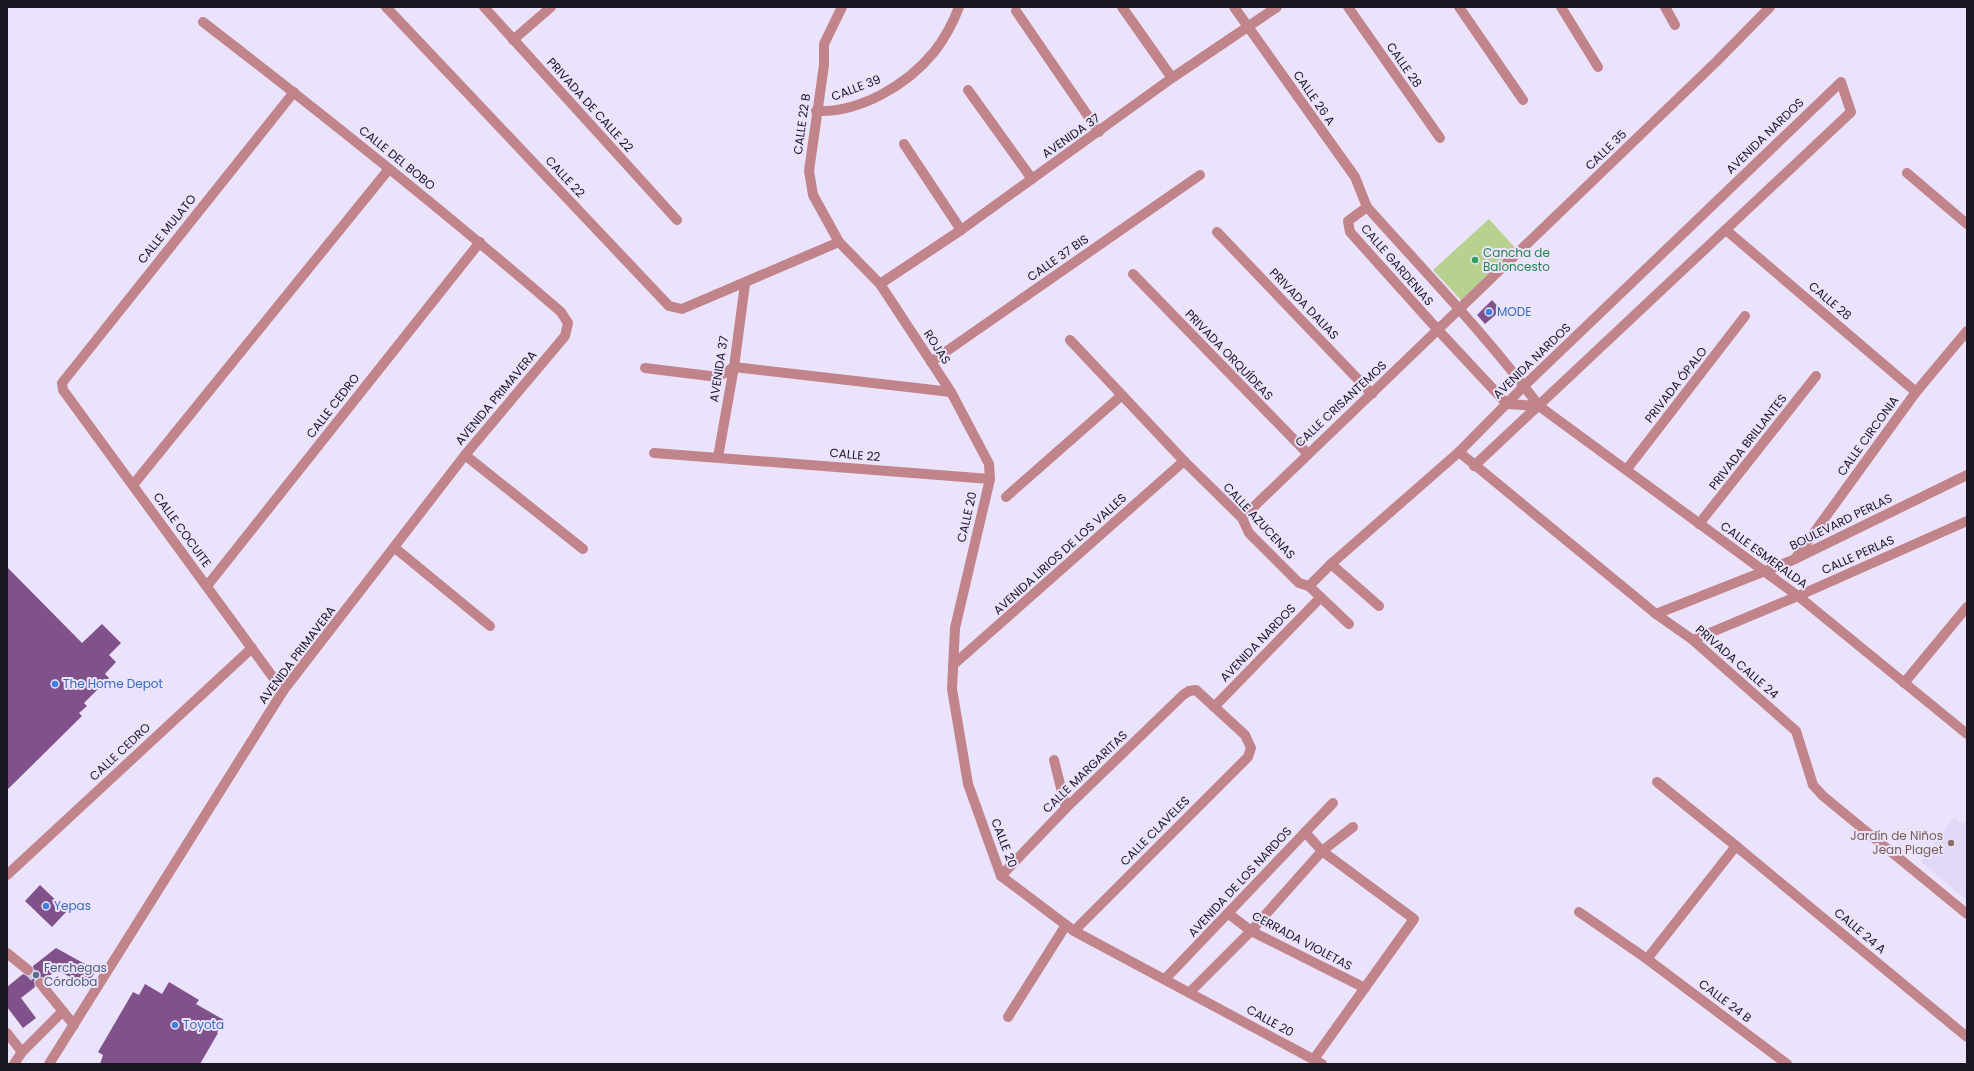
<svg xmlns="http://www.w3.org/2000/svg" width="1974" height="1071" font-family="Poppins,sans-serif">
<rect width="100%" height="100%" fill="#ebe3fc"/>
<path fill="#e1d7f6" d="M1954,817l9,7 4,-5v81l-46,-38z"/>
<path fill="#b9d18e" d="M1489,219l28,31 -55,51 -29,-31z"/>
<g fill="#81518c">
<path d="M1492,300l9,10 -16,14 -8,-9z"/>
<path d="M7,567l75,76 20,-19 19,19 -12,12 7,7 -11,12 4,4 -25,25 3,3 -8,7 3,3 -75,74z"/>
<path d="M40,885l27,26 -15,16 -27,-26z"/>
<path d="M56,948l40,22 -9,16 -30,-16 -12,9 -3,-2 -6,1 -2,3 1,6 -14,11 15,20 -13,10 -16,-21v-20l16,-13 4,2 6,-2 1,-3 -1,-5z"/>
<path d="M169,982l30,18 -3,4 28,16 -7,13h1l-18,31h-100l3,-9 -5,-3 35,-60 6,3 6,-11 17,10z"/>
</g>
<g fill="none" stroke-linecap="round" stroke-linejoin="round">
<path stroke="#ccc4db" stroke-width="10" stroke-dasharray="10 5" stroke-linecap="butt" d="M28,970l12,13"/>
<g stroke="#c1848b" stroke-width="10">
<path d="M386,7l283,299 13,3 157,-67"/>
<path d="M484,7l193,213"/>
<path d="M842,7l-18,37v21l-15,106 4,24 26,47 41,42 71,108 38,72 1,15 -35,149 -3,61 16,95 33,92 73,55 248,133"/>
<path d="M1122,7l50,71"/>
<path d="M1234,7l121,170 12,30"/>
<path d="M1348,7l92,131"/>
<path d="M1459,7l64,93"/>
<path d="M1561,7l37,60"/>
<path d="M1665,7l10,18"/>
<path d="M1016,11l83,121"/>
<path d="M513,40l38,-33"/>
<path d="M968,90l64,89"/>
<path d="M816,111c44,2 91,-26 118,-59 11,-14 19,-29 25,-45"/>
<path d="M904,144l57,86"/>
<path d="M1907,173l60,51"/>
<path d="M1726,230l190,162"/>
<path d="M1217,232l155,162"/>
<path d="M1133,274l175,180"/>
<path d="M880,284l81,-54 211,-152 105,-71"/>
<path d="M1070,340l114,121 58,57 7,15 50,50 10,3 40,38"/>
<path d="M931,362l269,-187"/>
<path d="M645,368l73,9 16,-10 217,25"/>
<path d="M1539,406l-32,-2 -69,-74 -88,-98 -2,-11 19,-14c58,65 120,129 172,199l259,190 169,138"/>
<path d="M1459,452l197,162 37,26 103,91 17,54 10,11 144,118"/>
<path d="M654,453l336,26"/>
<path d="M465,455l118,94"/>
<path d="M718,457l16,-90 11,-83"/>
<path d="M1627,469l118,-153"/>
<path d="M133,485l256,-316"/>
<path d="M1006,497l116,-102"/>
<path d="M1242,518l474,-456 54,-55"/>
<path d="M1699,524l117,-148"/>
<path d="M395,548l95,78"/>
<path d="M1795,559l121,-167 51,-61"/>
<path d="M1331,564l48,42"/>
<path d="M207,586l273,-344"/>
<path d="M1309,586l22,-22 128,-112 65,-66 317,-304 10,30 -377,354"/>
<path d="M1656,614l137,-54 174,-85"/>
<path d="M1693,640l105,-44 169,-75"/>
<path d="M953,665l231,-204"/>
<path d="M1904,683l63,-76"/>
<path d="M283,691l-220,-301 -1,-7 232,-291"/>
<path d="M1214,707l106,-109"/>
<path d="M1054,760l12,48"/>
<path d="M1657,782l79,64 231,191"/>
<path d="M1305,832l17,19 92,68 -100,140"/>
<path d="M7,875l245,-227"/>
<path d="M1001,876l65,-68 117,-113 6,-4 7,-1 49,45 6,13 -3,9 -174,174"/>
<path d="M1579,912l68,47 140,105"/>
<path d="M1229,914l22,17 114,57"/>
<path d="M7,953l21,17"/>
<path d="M1647,959l89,-113"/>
<path d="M1165,979l168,-176"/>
<path d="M40,983l34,42"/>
<path d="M1190,992l61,-61 71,-80 31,-24"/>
<path d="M1008,1017l58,-92"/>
<path d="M7,1033l15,19 -8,12"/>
<path d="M22,1052l41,-41"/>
<path d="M49,1064l234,-373 182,-236 100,-119 3,-13 -7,-11c-116,-100 -236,-196 -358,-290"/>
</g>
</g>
<circle fill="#2e9e5b" stroke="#ebe3fc" stroke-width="1.5" cx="1475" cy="260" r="4"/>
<g fill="#3f7fe0" stroke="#ebe3fc" stroke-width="1.5">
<circle cx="1489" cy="312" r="4"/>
<circle cx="55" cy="684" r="4"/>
<circle cx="46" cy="906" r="4"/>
<circle cx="175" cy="1025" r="4"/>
</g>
<circle fill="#8d6e63" stroke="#ebe3fc" stroke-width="1.5" cx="1951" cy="843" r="4"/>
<circle fill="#5c6f8a" stroke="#ebe3fc" stroke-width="1.5" cx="36" cy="975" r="4"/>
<g text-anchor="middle" stroke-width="4" stroke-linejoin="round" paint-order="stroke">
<g font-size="12" fill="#191621" stroke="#ebe3fc">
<text transform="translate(1404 65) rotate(55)" y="4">CALLE 28</text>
<text transform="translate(856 88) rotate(-21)" y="4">CALLE 39</text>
<text transform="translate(1314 98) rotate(55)" y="4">CALLE 26 A</text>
<text transform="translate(590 105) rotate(48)" y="4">PRIVADA DE CALLE 22</text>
<text transform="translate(802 124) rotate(-82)" y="4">CALLE 22 B</text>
<text transform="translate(1071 136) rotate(-35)" y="4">AVENIDA 37</text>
<text transform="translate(1765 136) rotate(-44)" y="4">AVENIDA NARDOS</text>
<text transform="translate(1606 150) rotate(-44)" y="4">CALLE 35</text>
<text transform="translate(397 158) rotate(39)" y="4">CALLE DEL BOBO</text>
<text transform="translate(565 177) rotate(47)" y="4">CALLE 22</text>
<text transform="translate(167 229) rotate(-51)" y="4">CALLE MULATO</text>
<text transform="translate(1058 258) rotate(-35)" y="4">CALLE 37 BIS</text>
<text transform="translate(1397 265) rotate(49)" y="4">CALLE GARDENIAS</text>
<text transform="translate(1830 301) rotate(40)" y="4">CALLE 28</text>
<text transform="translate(1304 304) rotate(46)" y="4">PRIVADA DALIAS</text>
<text transform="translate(937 347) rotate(57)" y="4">ROJAS</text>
<text transform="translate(1229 355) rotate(46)" y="4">PRIVADA ORQUÍDEAS</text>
<text transform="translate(1532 361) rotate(-44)" y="4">AVENIDA NARDOS</text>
<text transform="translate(719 369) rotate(-81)" y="4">AVENIDA 37</text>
<text transform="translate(1676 385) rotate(-52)" y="4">PRIVADA ÓPALO</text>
<text transform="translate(496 398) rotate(-50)" y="4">AVENIDA PRIMAVERA</text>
<text transform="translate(1341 404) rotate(-43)" y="4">CALLE CRISANTEMOS</text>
<text transform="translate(333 406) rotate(-52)" y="4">CALLE CEDRO</text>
<text transform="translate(1868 436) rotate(-54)" y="4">CALLE CIRCONIA</text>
<text transform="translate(1748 442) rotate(-52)" y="4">PRIVADA BRILLANTES</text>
<text transform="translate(855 455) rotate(5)" y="4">CALLE 22</text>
<text transform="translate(967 517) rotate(-77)" y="4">CALLE 20</text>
<text transform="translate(1259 521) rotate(47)" y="4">CALLE AZUCENAS</text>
<text transform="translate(1841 522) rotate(-26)" y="4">BOULEVARD PERLAS</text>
<text transform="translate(182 530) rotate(54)" y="4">CALLE COCUITE</text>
<text transform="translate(1060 554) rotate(-42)" y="4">AVENIDA LIRIOS DE LOS VALLES</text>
<text transform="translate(1764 555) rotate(36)" y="4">CALLE ESMERALDA</text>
<text transform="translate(1858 555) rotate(-24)" y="4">CALLE PERLAS</text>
<text transform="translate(1258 643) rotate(-46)" y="4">AVENIDA NARDOS</text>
<text transform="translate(297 655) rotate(-53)" y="4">AVENIDA PRIMAVERA</text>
<text transform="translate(1737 662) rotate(41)" y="4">PRIVADA CALLE 24</text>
<text transform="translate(120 752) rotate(-43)" y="4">CALLE CEDRO</text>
<text transform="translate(1085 772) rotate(-44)" y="4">CALLE MARGARITAS</text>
<text transform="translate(1155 831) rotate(-45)" y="4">CALLE CLAVELES</text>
<text transform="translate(1004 843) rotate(69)" y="4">CALLE 20</text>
<text transform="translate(1240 882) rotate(-47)" y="4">AVENIDA DE LOS NARDOS</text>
<text transform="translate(1860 931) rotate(40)" y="4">CALLE 24 A</text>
<text transform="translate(1302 941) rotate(28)" y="4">CERRADA VIOLETAS</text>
<text transform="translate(1725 1001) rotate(37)" y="4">CALLE 24 B</text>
<text transform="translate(1270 1021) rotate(29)" y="4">CALLE 20</text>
</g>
<g font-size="12" fill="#27864d" stroke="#ebe3fc" text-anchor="start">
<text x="1483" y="257">Cancha de<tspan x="1483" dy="14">Baloncesto</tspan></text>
</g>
<g font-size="12" fill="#366cbe" stroke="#ebe3fc" text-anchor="start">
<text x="1497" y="316">MODE</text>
<text x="63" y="688">The Home Depot</text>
<text x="54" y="910">Yepas</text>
<text x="183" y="1029">Toyota</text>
</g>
<g font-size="12" fill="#785e54" stroke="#ebe3fc" text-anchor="end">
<text x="1943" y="840">Jardín de Niños<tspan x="1943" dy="14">Jean Piaget</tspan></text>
</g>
<g font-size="12" fill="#4e5e75" stroke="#ebe3fc" text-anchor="start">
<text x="44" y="972">Ferchegas<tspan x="44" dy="14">Córdoba</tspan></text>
</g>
</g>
<rect width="1974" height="1071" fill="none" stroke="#191621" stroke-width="16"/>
</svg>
